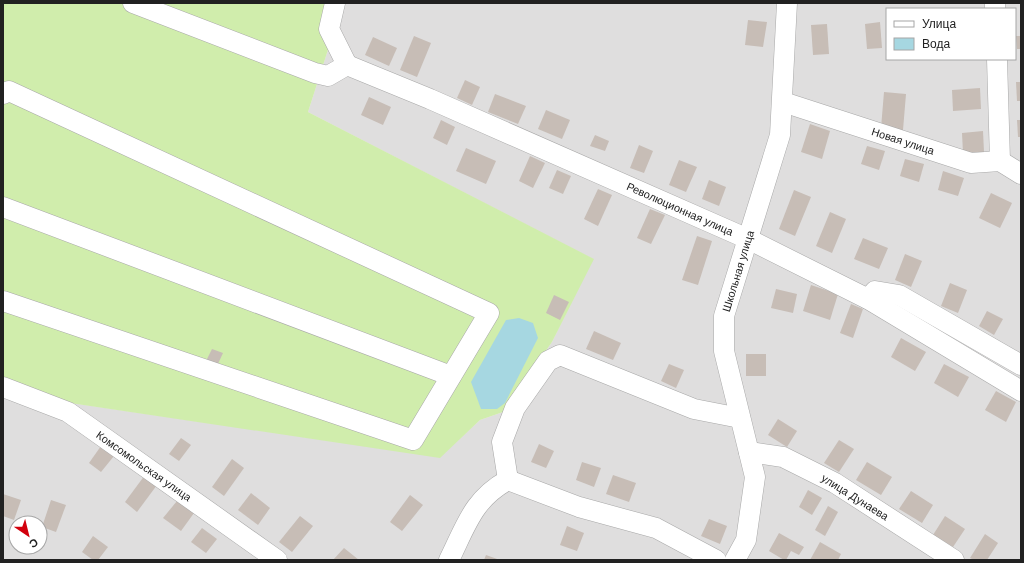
<svg xmlns="http://www.w3.org/2000/svg" width="1024" height="563" font-family="Helvetica,sans-serif">
<rect width="100%" height="100%" fill="#f2eee7"/>
<path fill="#dfdede" fill-rule="evenodd" d="M343,3h678v557h-1018v-167l437,64 40,-37 23,-8 49,-70 41,-83 -285,-147zM887,9h128v50h-128zM16,523h24v24h-24z"/>
<path fill="#d0edac" d="M3,3h340l-35,109 286,147 -42,83 -49,70 -23,8 -40,38 -437,-65z"/>
<path fill="#a6d7e1" d="M519,318l14,5 5,15 -33,65 -8,6h-16l-10,-27 35,-62z"/>
<g fill="#c7bdb6">
<path d="M748,20l19,2 -4,25 -18,-2z"/>
<path d="M880,22l2,26 -15,1 -2,-25z"/>
<path d="M827,24l2,30 -16,1 -2,-30z"/>
<path d="M414,36l17,7 -14,34 -17,-7z"/>
<path d="M1016,36h5v13h-4z"/>
<path d="M373,37l24,11 -8,18 -24,-11z"/>
<path d="M465,80l15,7 -8,18 -15,-7z"/>
<path d="M1016,82h5v19h-4z"/>
<path d="M980,88l1,21 -28,2 -1,-21z"/>
<path d="M884,92l22,2 -3,36 -22,-2z"/>
<path d="M495,94l31,12 -8,18 -30,-12z"/>
<path d="M369,97l22,10 -8,18 -22,-10z"/>
<path d="M546,110l24,10 -8,19 -24,-10z"/>
<path d="M441,120l14,7 -8,18 -14,-7z"/>
<path d="M1017,120h4v17h-3z"/>
<path d="M810,124l20,7 -8,28 -21,-7z"/>
<path d="M983,131l1,21 -21,1 -1,-20z"/>
<path d="M595,135l14,6 -4,10 -15,-5z"/>
<path d="M639,145l14,6 -9,22 -14,-5z"/>
<path d="M867,146l18,5 -6,19 -18,-6z"/>
<path d="M466,148l30,13 -10,23 -30,-13z"/>
<path d="M530,156l15,7 -12,25 -14,-7z"/>
<path d="M905,159l19,5 -5,18 -19,-6z"/>
<path d="M679,160l18,7 -11,25 -17,-7z"/>
<path d="M557,170l14,6 -8,18 -14,-6z"/>
<path d="M943,171l21,7 -6,18 -20,-6z"/>
<path d="M709,180l17,7 -7,19 -17,-7z"/>
<path d="M598,189l14,6 -14,31 -14,-7z"/>
<path d="M794,190l17,7 -16,39 -16,-7z"/>
<path d="M991,193l21,10 -12,25 -21,-10z"/>
<path d="M650,209l15,6 -14,29 -14,-6z"/>
<path d="M830,212l16,7 -14,34 -16,-7z"/>
<path d="M697,236l15,5 -14,44 -16,-5z"/>
<path d="M863,238l25,10 -9,21 -25,-10z"/>
<path d="M905,254l17,7 -11,26 -16,-7z"/>
<path d="M950,283l17,7 -9,23 -17,-7z"/>
<path d="M811,285l27,9 -8,26 -27,-9z"/>
<path d="M776,289l21,5 -4,19 -22,-5z"/>
<path d="M554,295l15,7 -9,18 -14,-7z"/>
<path d="M851,304l12,5 -10,29 -13,-5z"/>
<path d="M987,311l16,8 -9,16 -15,-9z"/>
<path d="M594,331l27,12 -8,17 -27,-11z"/>
<path d="M901,338l25,14 -11,19 -24,-14z"/>
<path d="M212,349l11,4 -6,13 -11,-5z"/>
<rect x="746" y="354" width="20" height="22"/>
<path d="M669,364l15,6 -8,18 -15,-7z"/>
<path d="M944,364l25,13 -11,20 -24,-14z"/>
<path d="M996,391l20,11 -10,20 -21,-12z"/>
<path d="M778,419l19,12 -10,16 -19,-12z"/>
<path d="M181,438l10,7 -12,16 -10,-7z"/>
<path d="M839,440l15,9 -15,23 -15,-9z"/>
<path d="M539,444l15,7 -8,17 -15,-6z"/>
<path d="M101,446l13,10 -13,16 -12,-9z"/>
<path d="M232,459l12,9 -20,28 -12,-9z"/>
<path d="M582,462l19,6 -7,19 -18,-7z"/>
<path d="M867,462l25,15 -11,18 -25,-15z"/>
<path d="M145,475l12,10 -20,27 -12,-10z"/>
<path d="M613,475l23,8 -7,19 -23,-8z"/>
<path d="M808,490l14,8 -10,17 -13,-8z"/>
<path d="M911,491l22,14 -11,18 -23,-14z"/>
<path d="M251,493l19,15 -12,17 -20,-15z"/>
<path d="M3,494l18,6 -7,20 -11,-4z"/>
<path d="M410,495l13,10 -21,26 -12,-9z"/>
<path d="M51,500l15,5 -10,27 -14,-5z"/>
<path d="M177,501l17,12 -13,18 -18,-13z"/>
<path d="M828,506l10,6 -13,24 -10,-6z"/>
<path d="M300,516l13,10 -21,26 -13,-10z"/>
<path d="M945,516l20,13 -12,18 -20,-12z"/>
<path d="M709,519l18,7 -7,18 -19,-8z"/>
<path d="M567,526l17,7 -7,18 -17,-6z"/>
<path d="M202,528l15,11 -11,14 -15,-11z"/>
<path d="M779,533l25,14 -5,8 -8,-4 -5,9h-2l-15,-9z"/>
<path d="M985,534l13,9 -11,17h-13l-4,-2z"/>
<path d="M93,536l15,11 -10,13h-5l-11,-8z"/>
<path d="M820,542l21,12 -3,6h-28z"/>
<path d="M344,548l15,12h-26z"/>
<path d="M486,555l14,5h-16z"/>
</g>
<g fill="none" stroke-linecap="round" stroke-linejoin="round">
<defs>
<g id="minor">
<path d="M133,3l182,70 13,3 19,-11"/>
<path d="M335,3l-6,26 18,36"/>
<path d="M995,3v6"/>
<path d="M997,59l3,102"/>
<path d="M347,65l83,34 318,140 120,60 153,92"/>
<path d="M3,94l6,-3 480,222 -76,127 -410,-139"/>
<path d="M783,102l188,61 29,-2 21,13"/>
<path d="M3,207l448,169"/>
<path d="M868,299l7,-8 24,4 122,70"/>
<path d="M3,387l65,25 209,148"/>
<path d="M749,452l34,5 52,26 119,77"/>
<path d="M508,480l-6,-38 13,-34 33,-47 12,-6 134,54 46,9"/>
<path d="M508,480l71,27 77,21 60,32"/>
<path d="M449,560c17,-34 24,-61 59,-80"/>
<path d="M735,560l11,-20 9,-63 -31,-126v-35l56,-181 7,-132"/>
</g>
</defs>
<use href="#minor" stroke="#a8a8a8" stroke-width="21"/>
<use href="#minor" stroke="#fff" stroke-width="20"/>
</g>
<g text-anchor="middle" stroke-width="3" stroke-linejoin="round" paint-order="stroke">
<g font-size="11" fill="#212121" stroke="#fff">
<text transform="translate(903 141) rotate(18)" y="4">Новая улица</text>
<text transform="translate(680 209) rotate(24)" y="4">Революционная улица</text>
<text transform="translate(738 271) rotate(-73)" y="4">Школьная улица</text>
<text transform="translate(144 466) rotate(35)" y="4">Комсомольская улица</text>
<text transform="translate(855 497) rotate(32)" y="4">улица Дунаева</text>
</g>
</g>
<rect width="1024" height="563" fill="none" stroke="#212121" stroke-width="8"/>
<rect x="886" y="8" width="130" height="52" fill="#ffffff" stroke="#a6a6a6"/>
<rect x="894" y="21" width="20" height="6" fill="#ffffff" stroke="#a6a6a6"/>
<text x="922" y="28" font-size="12" fill="#212121">Улица</text>
<rect x="894" y="38" width="20" height="12" fill="#a6d7e1" stroke="#a6a6a6"/>
<text x="922" y="48" font-size="12" fill="#212121">Вода</text>
<g transform="translate(28 535) rotate(145)"><circle r="19" fill="#ffffff" stroke="#a6a6a6"/>
<path d="M0-3L7 15L0 10L-7 15Z" fill="#d2000d"/>
<text y="-6" font-size="11" font-weight="bold" text-anchor="middle" fill="#212121">С</text>
</g>
</svg>
